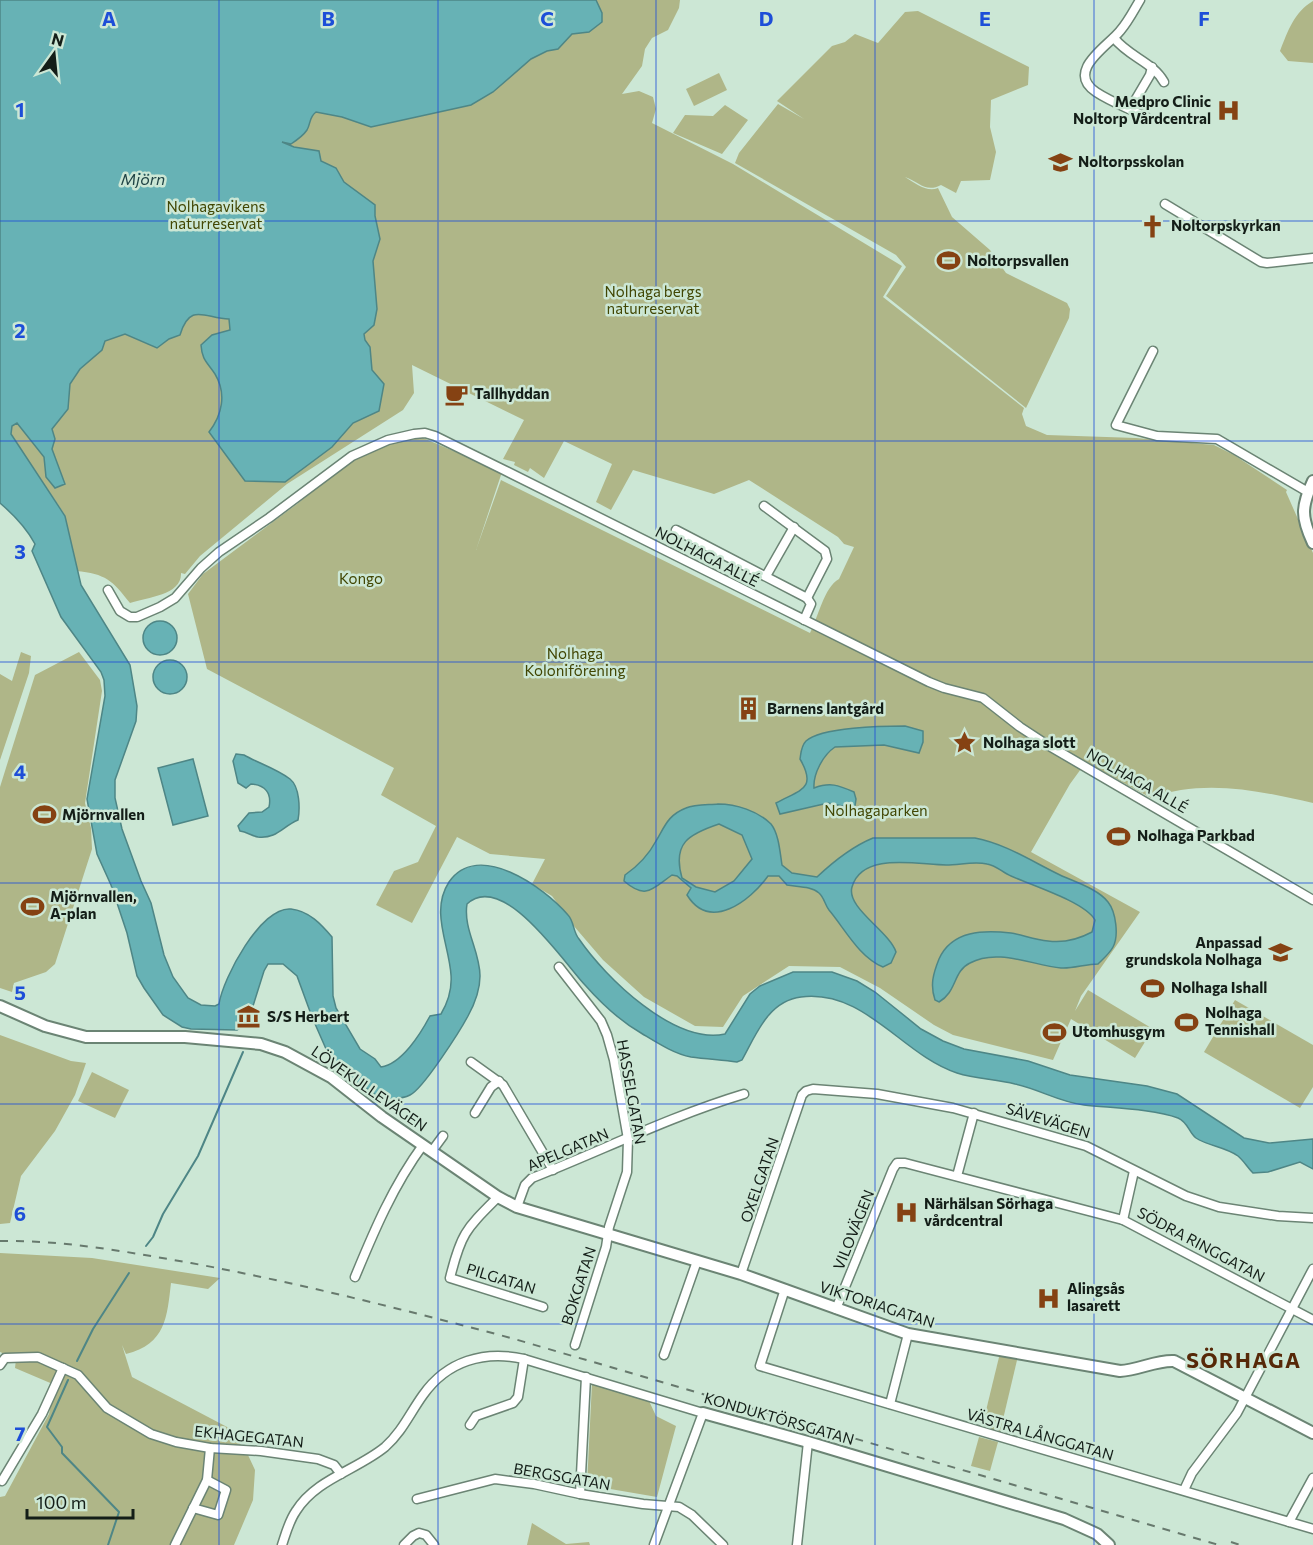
<svg xmlns="http://www.w3.org/2000/svg" width="1313" height="1545" font-family="Commissioner,sans-serif">
<rect width="100%" height="100%" fill="#cce7d5"/>
<g fill="#afb688">
<path d="M0,0h680l-1,8 -11,22 -16,8 -7,11 -3,17 -20,28 17,-3 14,6 3,12 -4,14 81,41 169,102 -19,31 141,111 -2,6 4,12 21,9 89,3 78,7 20,10 53,35 -1,2 27,61v250c-52,-12 -110,-25 -162,-5l-65,-36 -16,22 -39,68 109,60 -59,84 -6,15 13,-21 65,39 -18,29 -64,-39 -18,41 -100,-25 -19,-10 -54,-37 -40,-21 -51,-1 -46,30 -20,31 -28,-1 -51,-29 -41,-37 -30,-35 -21,-29 -20,-12 13,-25 -55,-5 -33,-17 -45,86 -36,-18 18,-34 24,-9 18,-36 -55,-31 13,-27 -187,-99 -19,-75 15,-20 94,-70 63,-51 54,-19 88,38 -26,78 25,-70 309,153c8,-15 14,-46 29,-54l15,-32 -10,-3 -6,-7 -89,-57 -35,14 -81,-24 -22,40 -15,-8 16,-38 -48,-23 -20,37 -14,-10 -2,4 -14,-7 1,-3 -12,-3 21,-39 -112,-55 2,28 -11,17 -116,74 -87,72 -15,18 -4,-1c1,22 -33,24 -51,30 -18,-23 -24,-29 -54,-32l-11,-56 -45,-67 -20,-20z"/>
<path d="M1313,1v62l-25,-2 -8,-10c8,-20 14,-39 33,-50z"/>
<path d="M918,11l111,56 -1,18 -37,15 -1,27 6,25 -6,28 -29,1 -5,12 -15,-8c-15,8 -22,-3 -36,-8 10,6 22,16 33,11l14,29 38,33 16,23 61,30 3,6 -1,9 -43,90 -140,-112 20,-29 -10,-12 -161,-92 4,-10 39,-49 26,15 -27,-18 55,-55 13,-4 10,-8 23,9 27,-31z"/>
<path d="M719,73l8,17 -33,16 -8,-17z"/>
<path d="M725,105l23,15 -26,34 -49,-21 12,-18 28,1z"/>
<path d="M21,652l10,4 -2,17 -29,87v-86l12,7z"/>
<path d="M79,652l21,28 2,11 -17,112 6,25 1,21 -37,115 -9,8 -32,11 -2,9 -12,-4v-201l35,-112z"/>
<path d="M1235,1000l78,45v42l-13,21 -96,-56z"/>
<path d="M0,1035l71,26 15,2 -11,32 -20,36 -34,45 -11,47 -10,1z"/>
<path d="M92,1072l37,18 -14,28 -37,-17z"/>
<path d="M0,1253l92,5 128,20 -12,11 -37,-6c-4,34 -5,61 -45,71l-4,-9 10,32 97,51 19,27 7,15 -2,30 -19,45h-234v-48l5,-1 44,-82 6,-29 -40,-17 1,-9 -16,-7z"/>
<path d="M1000,1353l18,3 -18,76 -18,-5z"/>
<path d="M592,1383l57,18 7,15 20,10 -19,71 -70,-12z"/>
<path d="M979,1437l19,5 -8,29 -19,-5z"/>
<path d="M532,1523l34,21 23,-2 1,3h-63z"/>
</g>
<g fill="#67b2b5" stroke="#4e8686" stroke-width="1.5" fill-rule="evenodd">
<path d="M0,0h596l6,13v9l-13,10 -17,2 -14,15 -11,2 -16,8 -38,33 -22,13 -100,22 -29,-10 -26,-5c-7,5 -5,11 -9,18 -4,6 -10,10 -16,14l-9,-2 12,5 25,4 2,10 15,7 8,14 31,23v11l5,23 -7,22 4,48 -3,16 -10,9 1,6 5,7 2,23 12,14 -5,27 -26,12 -21,24 -47,35 -40,-1 -36,-49c13,-17 18,-38 6,-58 -8,-12 -13,-14 -14,-29l11,-10 18,-5 -1,-11c-23,0 -39,-18 -49,16l-11,4 -12,9 -32,-14 -20,7 -3,9 -22,19 -10,15 -2,25 -16,20 3,10 -3,10 13,35 -10,4 -9,-11 -2,-20 -27,-34 -5,3 -1,8 54,82 16,69 49,80 7,41 -1,15 -21,59v18l7,31 19,52 10,22 13,52 9,22 15,21 13,7 14,1 4,-2c4,-26 42,-98 72,-95 18,2 30,15 41,28l1,59 3,12 24,41 15,10 6,8c21,-3 40,-34 49,-51l11,-2c7,-12 11,-26 10,-39 -2,-31 -21,-64 -2,-93 29,-42 95,5 119,33 6,6 5,17 11,24 26,38 95,106 146,95l25,-40 10,-8 33,-14h39l25,9 18,11 46,37 22,12 21,8 64,12 42,14 77,11 30,8 67,44 25,5 44,-4v30l-13,-7 -32,10 -15,1c-5,-5 -10,-13 -15,-17 -12,-9 -30,-10 -42,-18 -7,-5 -8,-16 -18,-20 -24,-9 -67,-10 -94,-13 -25,-3 -45,-16 -69,-21 -20,-5 -39,-5 -58,-11 -55,-18 -92,-84 -156,-76 -33,4 -45,38 -59,63l-5,2c-16,-2 -31,-3 -46,-5 -17,-3 -35,-15 -50,-24 -21,-12 -40,-30 -56,-48 -21,-22 -82,-115 -118,-81 -4,25 13,47 13,72 0,14 -6,29 -12,40 -8,15 -45,73 -58,79 -7,4 -19,4 -27,5l-31,-22 -16,-15 -10,-14 -14,-32 -15,-41 -14,-12h-15l-4,7 -11,35 -2,1 -9,20 -5,3 -46,-1 -9,-2 -19,-12 -19,-27 -7,-12 -10,-43 -16,-48 -14,-31 -10,-55 18,-103 -1,-16 -3,-8 -40,-55 -29,-66 3,-7c-9,-17 -21,-29 -35,-41z"/>
<circle cx="160" cy="638" r="17"/>
<circle cx="170" cy="677" r="17"/>
<path d="M905,726l18,5v11l-4,11 -35,-8 -49,2c-12,8 -22,27 -21,41 16,-6 24,-3 40,4l2,7 -1,7 -3,2 -24,-5 -48,11 -4,-11c23,-13 42,-13 24,-44 1,-6 1,-13 6,-18 15,-14 78,-15 99,-15z"/>
<path d="M236,754l8,1c14,8 33,14 46,24 10,8 10,30 8,41 -15,6 -21,19 -40,17 -6,-1 -11,-5 -18,-6l-2,-5 11,-13 13,-1 7,-5c3,-14 -4,-22 -18,-23l-5,4 -8,-5 -5,-22z"/>
<path d="M193,759l15,57 -35,9 -15,-57z"/>
<path d="M718,804c18,0 40,7 53,20 8,10 9,29 11,41l10,8 25,4c17,-16 34,-30 56,-39h102c31,6 56,23 85,37 15,7 38,14 48,27 8,10 11,34 5,45 -3,6 -10,12 -15,17 -12,0 -26,5 -37,4 -29,-3 -64,-20 -91,-5 -17,8 -13,29 -31,39l-4,-2c-5,-15 -2,-26 4,-41 13,-29 45,-29 72,-26 12,2 24,7 37,8 15,2 31,-2 44,-9l3,-12c-10,-18 -64,-35 -84,-44 -8,-3 -15,-11 -24,-12 -13,-3 -27,1 -41,1 -27,0 -84,-14 -94,22 -6,21 37,44 44,65l-5,11 -8,4c-24,-10 -38,-38 -54,-57 -4,-5 -5,-13 -10,-17 -8,-7 -22,-6 -32,-8l-8,-9h-11c-18,25 -58,56 -81,19l4,-7 -14,-12 -5,-1c-20,14 -26,25 -48,6l1,-6c13,-9 23,-19 31,-34 9,-15 12,-26 30,-33 9,-4 23,-3 32,-4zM719,824l23,11 10,24 -18,22 -19,11 -19,-5 -14,-9c-10,-35 7,-44 37,-54z"/>
</g>
<g fill="none" stroke-linecap="round" stroke-linejoin="round">
<g stroke="#4e8686" stroke-width="2">
<path d="M146,1246l7,-9 10,-23 35,-58 45,-104"/>
<path d="M77,1361l16,-32 36,-56"/>
<path d="M68,1380l-21,47 15,20v6l57,59 -11,33"/>
</g>
<defs>
<g id="minor">
<path d="M1140,0c-6,10 -12,22 -20,31 -12,15 -55,40 -24,61 15,10 34,17 50,25"/>
<path d="M1114,38c15,19 39,24 50,44"/>
<path d="M1130,109l20,-34 2,-8"/>
<path d="M1165,204l96,58 6,1 46,-5"/>
<path d="M1153,351l-37,74 41,11 60,3 91,53"/>
<path d="M764,506l61,45 2,8 -20,39"/>
<path d="M676,530l131,68 4,6 -7,16"/>
<path d="M766,576l28,-49"/>
<path d="M108,590l12,21 10,6h7l23,-10 15,-9 26,-30 18,-16 50,-34 83,-62 36,-16 26,-6 11,-1 10,3 69,34 425,212 15,6 39,10 37,29 26,17 267,156"/>
<path d="M559,967l42,54 6,14 7,25 14,79 -1,33 -18,55 -3,20 -31,98"/>
<path d="M471,1062l32,23 50,85"/>
<path d="M475,1113l16,-26 8,-6"/>
<path d="M432,1151l11,-15"/>
<path d="M957,1176l17,-63"/>
<path d="M498,1197c-32,32 -37,36 -48,81l93,29"/>
<path d="M517,1207l8,-22 7,-7c71,-28 139,-62 212,-84"/>
<path d="M1123,1220l11,-49"/>
<path d="M741,1274l61,-179 4,-4 7,-2 64,5 76,14 133,38 100,50 33,11 59,9 35,2"/>
<path d="M355,1277c19,-46 38,-91 68,-132"/>
<path d="M785,1289l-25,77 553,163"/>
<path d="M836,1309l57,-140 4,-6h8l218,57 190,100"/>
<path d="M664,1355l33,-94"/>
<path d="M0,1365l5,-7 33,-1 40,18 29,33 44,26 25,8 34,6 51,3 57,8 16,6 7,9"/>
<path d="M890,1404l18,-70"/>
<path d="M470,1425l6,-9 37,-13 5,-6 6,-38"/>
<path d="M2,1481l40,-67 21,-46"/>
<path d="M1184,1490l8,-17 45,-60 76,-144"/>
<path d="M580,1494l6,-117"/>
<path d="M417,1499l78,-20 39,5 46,10 63,10 36,3 13,8 31,30"/>
<path d="M193,1508l25,7 8,-25 -19,-10"/>
<path d="M1289,1522l24,-44"/>
<path d="M175,1545l32,-65 3,-32"/>
<path d="M282,1545c4,-12 7,-24 14,-34 20,-32 61,-41 89,-64 17,-15 25,-34 38,-52 24,-34 61,-45 101,-36l179,54 -49,132"/>
<path d="M404,1545l9,-9 6,-3 7,2 8,10"/>
<path d="M797,1545l11,-103"/>
</g>
<g id="tertiary">
<path d="M1313,481c-12,26 -12,36 0,62"/>
<path d="M0,1006l45,20 41,11h99l76,7 24,8 46,25 51,40 116,80 19,10 224,67 167,60 212,37c19,-1 36,-11 54,-10l139,72"/>
<path d="M703,1413l105,29 256,77 33,15 12,11"/>
</g>
</defs>
<use href="#minor" stroke="#6b8474" stroke-width="11"/>
<use href="#tertiary" stroke="#6b8474" stroke-width="14"/>
<use href="#minor" stroke="#fff" stroke-width="8"/>
<use href="#tertiary" stroke="#fff" stroke-width="10"/>
<g stroke="#67796d" stroke-width="2" stroke-dasharray="8 8" stroke-linecap="butt">
<path d="M0,1241c64,-1 128,11 191,22 108,20 214,47 320,75l708,207"/>
<path d="M1231,1542l9,3"/>
</g>
</g>
<path fill="none" stroke="#1d4ed8" stroke-width="1.5" stroke-opacity="0.55" d="M219,0v1545M438,0v1545M656,0v1545M875,0v1545M1094,0v1545M0,221h1313M0,441h1313M0,662h1313M0,883h1313M0,1104h1313M0,1324h1313"/>
<defs>
<symbol id="hospital-bare" viewBox="-9 -9 18 18"><path d="M-5-5h3v3.5h4V-5h3V5h-3V1.5h-4V5h-3Z" fill="#854213" stroke="#cce7d5" stroke-width="2.5" paint-order="stroke"/></symbol>
<symbol id="school-bare" viewBox="-9 -9 18 18"><path d="M0-5L7-2L0 1L-7-2ZM-4 1L0 2.5L4 1V4Q0 6-4 4Z" fill="#854213" stroke="#cce7d5" stroke-width="2.5" paint-order="stroke"/></symbol>
<symbol id="church-bare" viewBox="-9 -9 18 18"><path d="M-1.2-6h2.4v3.5h3.3v2.4h-3.3V6h-2.4V-.1h-3.3v-2.4h3.3Z" fill="#854213" stroke="#cce7d5" stroke-width="2.5" paint-order="stroke"/></symbol>
<symbol id="stadium-bare" viewBox="-9 -9 18 18"><path d="M0-5a6.5 5 0 1 0 0 10a6.5 5 0 1 0 0-10ZM-3.5-1.8h7v3.6h-7Z" fill="#854213" stroke="#cce7d5" stroke-width="2.5" paint-order="stroke"/></symbol>
<symbol id="cafe-bare" viewBox="-9 -9 18 18"><path d="M-5.5-4.5H6V0H3Q3 3.5 0 3.5H-2.5Q-5.5 3.5-5.5 0ZM3-3.2v2h1.7v-2ZM-6 4.5H4V6H-6Z" fill="#854213" stroke="#cce7d5" stroke-width="2.5" paint-order="stroke"/></symbol>
<symbol id="building-bare" viewBox="-9 -9 18 18"><path d="M-4-6H4V6H1V3H-1V6H-4ZM-2.5-4.3h1.7v1.8h-1.7ZM.8-4.3h1.7v1.8H.8ZM-2.5-1h1.7V.8h-1.7ZM.8-1h1.7V.8H.8Z" fill="#854213" stroke="#cce7d5" stroke-width="2.5" paint-order="stroke"/></symbol>
<symbol id="sight-bare" viewBox="-9 -9 18 18"><path d="M0-6L1.8-2.2L6-1.7L2.9 1.2L3.7 5.4L0 3.3L-3.7 5.4L-2.9 1.2L-6-1.7L-1.8-2.2Z" fill="#854213" stroke="#cce7d5" stroke-width="2.5" paint-order="stroke"/></symbol>
<symbol id="museum-bare" viewBox="-9 -9 18 18"><path d="M0-6L6-3V-2H-6V-3ZM-5-1h2V3h-2ZM-1-1h2V3h-2ZM3-1h2V3H3ZM-6 4H6V6H-6Z" fill="#854213" stroke="#cce7d5" stroke-width="2.5" paint-order="stroke"/></symbol>
</defs>
<g fill-rule="evenodd">
<use href="#hospital-bare" x="1212" y="94" width="33" height="33"/>
<use href="#school-bare" x="1044" y="146" width="33" height="33"/>
<use href="#church-bare" x="1136" y="210" width="33" height="33"/>
<use href="#stadium-bare" x="932" y="244" width="33" height="33"/>
<use href="#cafe-bare" x="440" y="378" width="33" height="33"/>
<use href="#building-bare" x="732" y="692" width="33" height="33"/>
<use href="#sight-bare" x="948" y="726" width="33" height="33"/>
<use href="#stadium-bare" x="28" y="798" width="33" height="33"/>
<use href="#stadium-bare" x="1102" y="820" width="33" height="33"/>
<use href="#stadium-bare" x="16" y="890" width="33" height="33"/>
<use href="#school-bare" x="1264" y="936" width="33" height="33"/>
<use href="#stadium-bare" x="1136" y="972" width="33" height="33"/>
<use href="#museum-bare" x="232" y="1000" width="33" height="33"/>
<use href="#stadium-bare" x="1170" y="1006" width="33" height="33"/>
<use href="#stadium-bare" x="1038" y="1016" width="33" height="33"/>
<use href="#hospital-bare" x="890" y="1196" width="33" height="33"/>
<use href="#hospital-bare" x="1032" y="1282" width="33" height="33"/>
</g>
<g text-anchor="middle" stroke-width="5" stroke-linejoin="round" paint-order="stroke">
<g font-size="15" font-weight="bold" fill="#141e18" stroke="#cce7d5" text-anchor="start">
<text x="1211" y="107" text-anchor="end">Medpro Clinic<tspan x="1211" dy="17">Noltorp Vårdcentral</tspan></text>
<text x="1078" y="167">Noltorpsskolan</text>
<text x="1171" y="231">Noltorpskyrkan</text>
<text x="967" y="266">Noltorpsvallen</text>
<text x="474" y="399">Tallhyddan</text>
<text x="767" y="714">Barnens lantgård</text>
<text x="983" y="748">Nolhaga slott</text>
<text x="62" y="820">Mjörnvallen</text>
<text x="1137" y="841">Nolhaga Parkbad</text>
<text x="50" y="902">Mjörnvallen,<tspan x="50" dy="17">A-plan</tspan></text>
<text x="1262" y="948" text-anchor="end">Anpassad<tspan x="1262" dy="17">grundskola Nolhaga</tspan></text>
<text x="1171" y="993">Nolhaga Ishall</text>
<text x="1205" y="1018">Nolhaga<tspan x="1205" dy="17">Tennishall</tspan></text>
<text x="267" y="1022">S/S Herbert</text>
<text x="1072" y="1037">Utomhusgym</text>
<text x="924" y="1209">Närhälsan Sörhaga<tspan x="924" dy="17">vårdcentral</tspan></text>
<text x="1067" y="1294">Alingsås<tspan x="1067" dy="17">lasarett</tspan></text>
</g>
<g font-size="15" fill="#414603" stroke="#cce7d5">
<text x="216" y="212">Nolhagavikens<tspan x="216" dy="17">naturreservat</tspan></text>
<text x="653" y="297">Nolhaga bergs<tspan x="653" dy="17">naturreservat</tspan></text>
<text x="361" y="584">Kongo</text>
<text x="575" y="659">Nolhaga<tspan x="575" dy="17">Koloniförening</tspan></text>
<text x="876" y="816">Nolhagaparken</text>
</g>
<g font-size="15" fill="#141e18" stroke="#cce7d5">
<text transform="translate(707 557) rotate(27)" y="5">NOLHAGA ALLÉ</text>
<text transform="translate(1137 781) rotate(30)" y="5">NOLHAGA ALLÉ</text>
<text transform="translate(369 1089) rotate(35)" y="5">LÖVEKULLEVÄGEN</text>
<text transform="translate(631 1092) rotate(80)" y="5">HASSELGATAN</text>
<text transform="translate(1048 1121) rotate(17)" y="5">SÄVEVÄGEN</text>
<text transform="translate(568 1150) rotate(-23)" y="5">APELGATAN</text>
<text transform="translate(760 1180) rotate(-71)" y="5">OXELGATAN</text>
<text transform="translate(854 1230) rotate(-68)" y="5">VILOVÄGEN</text>
<text transform="translate(1201 1245) rotate(28)" y="5">SÖDRA RINGGATAN</text>
<text transform="translate(501 1279) rotate(17)" y="5">PILGATAN</text>
<text transform="translate(579 1286) rotate(-72)" y="5">BOKGATAN</text>
<text transform="translate(877 1305) rotate(18)" y="5">VIKTORIAGATAN</text>
<text transform="translate(779 1419) rotate(16)" y="5">KONDUKTÖRSGATAN</text>
<text transform="translate(1040 1435) rotate(16)" y="5">VÄSTRA LÅNGGATAN</text>
<text transform="translate(249 1437) rotate(6)" y="5">EKHAGEGATAN</text>
<text transform="translate(562 1477) rotate(10)" y="5">BERGSGATAN</text>
</g>
<g font-size="16" font-style="italic" fill="#1f4345" stroke="#cce7d5">
<text x="143" y="185">Mjörn</text>
</g>
<g font-size="21" font-weight="bold" letter-spacing="1.5" fill="#562808" stroke="#cce7d5">
<text x="1244" y="1368">SÖRHAGA</text>
</g>
</g>
<g font-size="20" text-anchor="middle" font-weight="bold" fill="#1d4ed8" stroke="#cce7d5" stroke-width="5" stroke-linejoin="round" paint-order="stroke">
<text x="109" y="26">A</text>
<text x="328" y="26">B</text>
<text x="547" y="26">C</text>
<text x="766" y="26">D</text>
<text x="985" y="26">E</text>
<text x="1204" y="26">F</text>
<text x="20" y="117">1</text>
<text x="20" y="338">2</text>
<text x="20" y="559">3</text>
<text x="20" y="779">4</text>
<text x="20" y="1000">5</text>
<text x="20" y="1221">6</text>
<text x="20" y="1441">7</text>
</g>
<g transform="translate(54 54) rotate(15)" stroke="#cce7d5" stroke-width="4.5" paint-order="stroke">
<path d="M0-4.5L10 22L0 15L-10 22Z" fill="#141e18"/>
<text y="-9" font-size="16" font-weight="bold" text-anchor="middle" fill="#141e18">N</text>
</g>
<path d="M27 1509v9h106v-9" fill="none" stroke="#141e18" stroke-width="3"/>
<text x="36" y="1509" font-size="18" fill="#141e18" stroke="#cce7d5" stroke-width="4.5" paint-order="stroke">100 m</text>
</svg>
